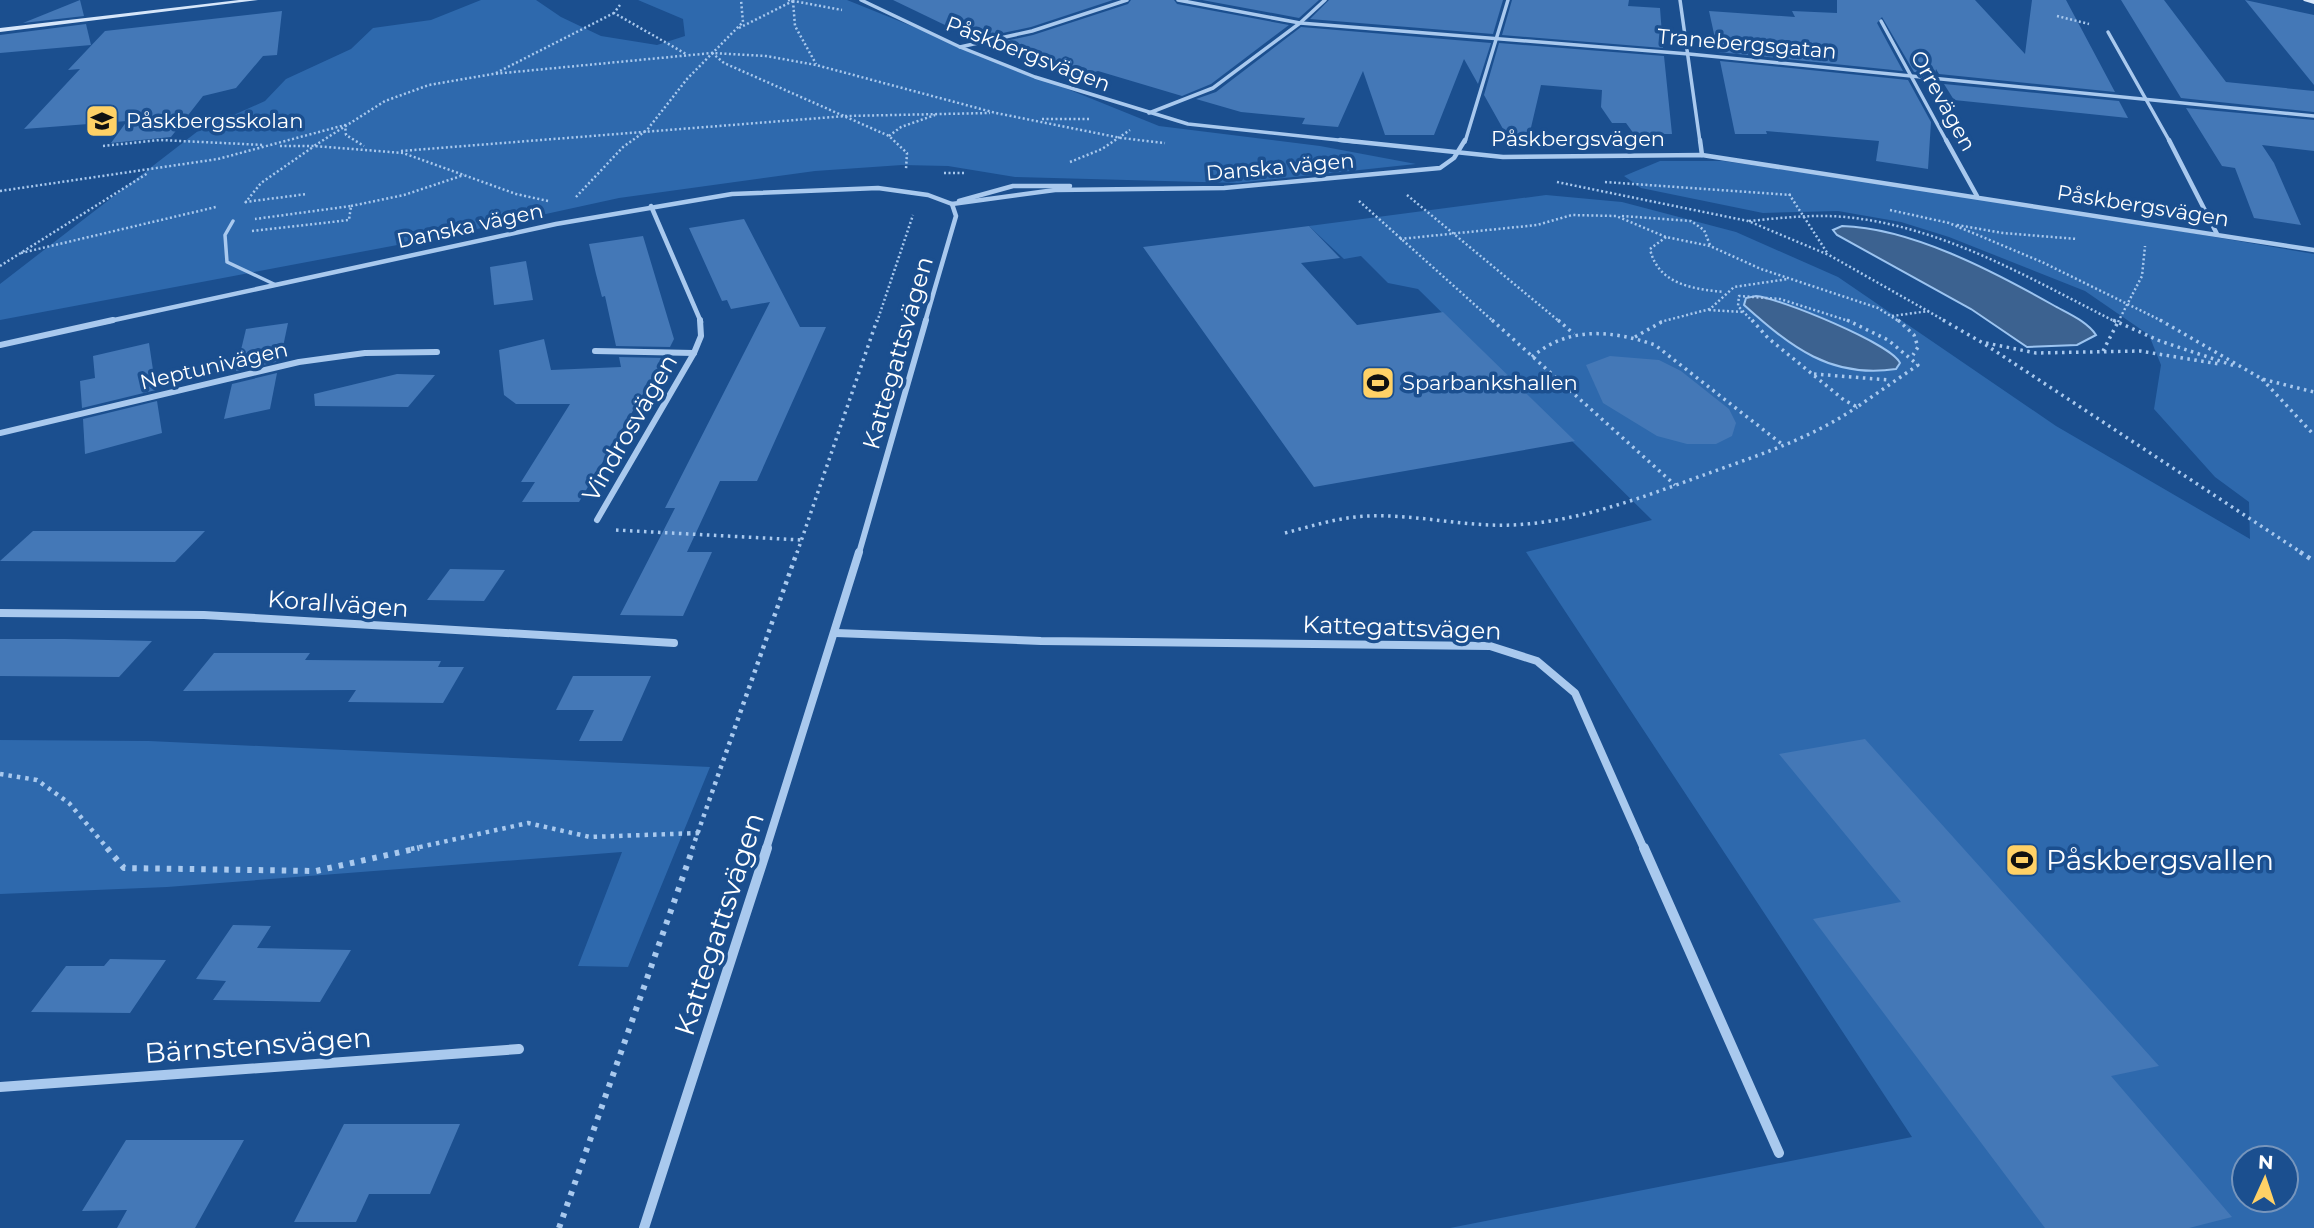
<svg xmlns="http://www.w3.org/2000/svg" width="2314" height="1228" font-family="Montserrat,sans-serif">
<rect width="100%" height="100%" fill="#1b4f8f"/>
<g fill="#2e69ad" fill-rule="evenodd">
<path d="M481,0h55l25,17 40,19 56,9 28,-9 -2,-17 -45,-19h209l312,126 161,20 96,18 -178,19 -223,-6 -67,-11 -46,-1 -87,6 -196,27 -174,38 -445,84v-36l198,-153 67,-30 21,-22 65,-30 22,-21 58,-8z"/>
<path d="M1660,161h63l263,37 328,56v974h-864l462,-91 -386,-585 126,-32 -234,-231 -30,-6 -27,-27 -17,3 -35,-33 237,-31 76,7 114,30 102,45 218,149 194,113 -1,-37 -34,-25 -61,-68 7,-44 -12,-30 -64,-44 -136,-54 -48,-15 -63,-11 -75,2 -122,-25 -17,-12zM2244,1158h42v42h-42z"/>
<path d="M0,740l149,1 561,26 -82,200 -50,-1 44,-114 -455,35 -167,7z"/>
</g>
<g fill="#3c6290" stroke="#9cc4f0" stroke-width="2">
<path d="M1842,226c69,2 151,45 211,79 14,8 34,16 43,30l-19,10 -50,2 -56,-38 -134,-74 -4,-5z"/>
<path d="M1756,296c23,2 136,48 144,67l-4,6c-65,10 -105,-22 -152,-64l2,-7z"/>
</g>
<g fill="#4478b7">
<path d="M80,0l4,16 -61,7z"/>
<path d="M893,0h220l-82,27 -57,12z"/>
<path d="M1131,0h43l3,4 112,21 -78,59 -29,12 -84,-25 -24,7 -87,-33 46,-10 95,-31z"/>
<path d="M1202,0h117l-20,18z"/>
<path d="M1329,0h174l-10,34 -183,-15z"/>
<path d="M1512,0h117l-1,6 32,2 3,40 -161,-13z"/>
<path d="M1837,0h138l50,54 7,-54h34l49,92 -176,-18 -3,-5 -1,5 -21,-2 -32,-55 -5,6 26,48 -185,-19 -9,-41 86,6 -3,-6 45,2z"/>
<path d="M2121,0h43l62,82 88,9v21l-133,-14z"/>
<path d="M2245,0l69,15v70z"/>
<path d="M282,11l-5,44 -14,1 -27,32 -33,8 -32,41 -60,6 16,-22 -103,8 56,-60 -12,1 37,-39z"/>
<path d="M86,24l5,21 -91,8v-18z"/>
<path d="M1301,27l190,16 -13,41 -14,-25 -30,76h-49l-22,-64 -25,56 -36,-3 3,-6 -64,-6 -45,-13 20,-7z"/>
<path d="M1499,43l165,13 8,78h-38l-8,-11h-14l-11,-16 1,-17 -61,-5 -12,51h-22l-23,-41z"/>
<path d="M1720,61l188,19 23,42 -3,47 -52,-8 3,-20 -113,-10 1,3h-32z"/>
<path d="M1944,84l175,17 9,17 -174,-18z"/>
<path d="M2186,108l128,12v31l-52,-6 12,18 27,62 -47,-7 -19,-50 -13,-2z"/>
<path d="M744,219l56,108h26l-69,154h-37l-33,71h25l-29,64 -63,-1 55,-107h-10l105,-206 -39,7 -4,-9 -5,1 -33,-73z"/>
<path d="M1309,226l31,32 -39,5 56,62 86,-13 132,129 -261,46 -171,-240z"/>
<path d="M643,236l31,103 -4,8 -54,-1 -11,-50 -3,1 -6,-23 -7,-30z"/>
<path d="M526,261l7,39 -39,5 -4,-38z"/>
<path d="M288,323l-8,38 -44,10 10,-42z"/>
<path d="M544,339l7,31 70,-3 -2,-10 45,1 -85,144h-57l13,-20h-14l49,-78h-54l-12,-9 -5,-45z"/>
<path d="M149,343l7,47 -74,18 -2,-27 15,-3 -2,-22z"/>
<path d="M1610,356l49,4 22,11 48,38 7,14 -4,13 -16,8h-29l-30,-8 -54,-33 -17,-38z"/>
<path d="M277,373l-7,36 -46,10 8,-35z"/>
<path d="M397,374l38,1 -27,32 -93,-1 -1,-12z"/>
<path d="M157,401l5,32 -77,21 -2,-35z"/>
<path d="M33,531h172l-30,31 -175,-1z"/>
<path d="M450,569l55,1 -21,31 -57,-1z"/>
<path d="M0,639h65l87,2 -33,36 -119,-1z"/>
<path d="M214,653h96l-5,7 136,1 -3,6h26l-21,36 -95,-1 8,-12 -173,1z"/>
<path d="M573,676h78l-29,65h-43l15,-31h-38z"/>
<path d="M1865,739l294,327 -48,10 121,141 -43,11h-144l-232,-309 88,-17 -122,-148z"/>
<path d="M233,925l38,1 -14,22 94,2 -31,52 -107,-2 13,-19 -30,-2z"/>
<path d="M110,959l56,1 -36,53 -99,-1 35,-46h38z"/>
<path d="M344,1124h116l-30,70h-61l-13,28h-62z"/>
<path d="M126,1140h118l-49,88h-78l10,-18 -45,1z"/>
</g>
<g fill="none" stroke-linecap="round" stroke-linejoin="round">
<g stroke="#a9c9ee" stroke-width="2.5" stroke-dasharray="2 2.5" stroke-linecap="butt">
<path d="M788,0l54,10"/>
<path d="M793,1l2,25 21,38"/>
<path d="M620,5l-6,8 72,41"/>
<path d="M2057,16l32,8"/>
<path d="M739,28l54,-27"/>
<path d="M712,53l12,10 165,73 18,17 -1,16"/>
<path d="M496,73l118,-60"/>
<path d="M1042,119h47"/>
<path d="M889,136l12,-9 34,-12"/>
<path d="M103,146l57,-6 104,5"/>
<path d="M280,146h34"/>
<path d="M401,151l445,-35 144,-3"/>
<path d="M1070,162l32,-13 28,-19"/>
<path d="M944,173h20"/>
<path d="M1557,182l191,39 81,34 118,67"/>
<path d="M1605,182l186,13"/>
<path d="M0,191l218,-32 127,-34 1,10 18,11"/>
<path d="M1789,194l39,60"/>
<path d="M1407,195l153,127"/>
<path d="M576,197l47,-50 24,-17 40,-51 56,-57 -2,-22"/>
<path d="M548,201l-32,-7 -113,-41 -89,-7 71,-45 44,-16 64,-11 219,-21 54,3 50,9 180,48 125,25 44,5"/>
<path d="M1359,201l135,121"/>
<path d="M245,202l62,-8"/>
<path d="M245,203l16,-20 52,-36"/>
<path d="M351,206l53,-11 60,-20"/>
<path d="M1890,210l59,13 93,39 122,60"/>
<path d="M1622,216l69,5 13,9 6,15"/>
<path d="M1749,221c32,-3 64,-7 96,-4 97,9 186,62 271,105"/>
<path d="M1957,225l46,8 74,6"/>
<path d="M252,231l97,-11 2,-14 -96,13"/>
<path d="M1666,237l-16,12c8,35 42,40 74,43"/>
<path d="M1400,239l137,-14 35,-10 44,1 50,21 44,9 51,23 117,39 22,14"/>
<path d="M21,253l195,-46"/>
<path d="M0,266l148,-93"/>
<path d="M1709,310l34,2"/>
<path d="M1892,316l37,-5"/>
<path d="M877,322l36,-107"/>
<path d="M1660,322l50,-13 24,-22 54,-8"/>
<path d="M1753,322l-15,-16 1,-10 41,3 72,23"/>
<path d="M2118,322l24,-46 3,-30"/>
</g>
<g stroke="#a9c9ee" stroke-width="3.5" stroke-dasharray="2.5 4.5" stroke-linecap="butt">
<path d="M1492,320l183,165"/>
<path d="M1558,320l16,14"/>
<path d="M1752,320l16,18 76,62 13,7"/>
<path d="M1847,320l41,20 30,25 -61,42"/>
<path d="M1898,320l16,15 4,12 -5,8"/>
<path d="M1943,320l40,23 319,210"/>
<path d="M2113,320l47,21 75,25"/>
<path d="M2160,320l102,59 52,13"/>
<path d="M1635,337l30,-17"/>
<path d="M1986,343l50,10 104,-2 79,13"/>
<path d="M2103,351l16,-31"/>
<path d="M1532,357c36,-31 80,-27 123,-12l128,100"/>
<path d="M1814,374l75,6"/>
<path d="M2262,379l52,56"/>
<path d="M616,530l186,10"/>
<path d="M1285,533c27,-7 55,-16 83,-17 48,-2 96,11 144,9 69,-3 136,-30 200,-53 50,-18 101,-35 145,-65"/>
<path d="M797,553l80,-233"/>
</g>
<g stroke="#a9c9ee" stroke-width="4.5" stroke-dasharray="3.5 5" stroke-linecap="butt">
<path d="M2300,552l14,9"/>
<path d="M0,774l37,6 32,23 39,46"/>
<path d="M411,849l117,-26 62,14 109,-4"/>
<path d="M692,849l105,-297"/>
</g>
<g stroke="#a9c9ee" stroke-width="6" stroke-dasharray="4.5 7" stroke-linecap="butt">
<path d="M107,848l17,20 192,3 103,-23"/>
<path d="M559,1228l134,-380"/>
</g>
<path stroke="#a9c9ee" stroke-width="3.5" d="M233,221l-8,14 2,27 49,23"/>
<g stroke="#a9c9ee" stroke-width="3.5">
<path d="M861,0l99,47 75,30 153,47 169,18"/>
<path d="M1178,0l122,23 389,31 625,62"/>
<path d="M1680,0l20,142"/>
<path d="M1881,21l66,121"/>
<path d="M2108,32l62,110"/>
<path d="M960,47l72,-16 95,-31"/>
<path d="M1149,113l64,-25 87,-65 25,-23"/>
<path d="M1465,142l43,-142"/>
</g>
<g stroke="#a9c9ee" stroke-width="4.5">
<path d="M1340,140l163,17 199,-2 612,95"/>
<path d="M1700,140l2,15"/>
<path d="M1946,140l31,56"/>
<path d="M2169,140l48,94"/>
<path d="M959,201l54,-15h57"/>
<path d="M651,206l50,116"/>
<path d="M105,322l451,-98 176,-30 146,-6 50,7 24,9 103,-14 169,-2 216,-20 14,-10 11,-18"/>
<path d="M925,322l31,-106 -4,-12"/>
</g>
<g stroke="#a9c9ee" stroke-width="6">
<path d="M0,345l113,-25"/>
<path d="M595,351l99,2"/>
<path d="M0,433l299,-71 66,-9 72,-1"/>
<path d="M597,520l97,-167 7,-17 -1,-16"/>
<path d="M859,553l67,-233"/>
</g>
<g stroke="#a9c9ee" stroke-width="8">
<path d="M0,613l204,2 470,28"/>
<path d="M836,633l205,8 449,5 47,15 38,32 69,156"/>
<path d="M766,849l93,-297"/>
</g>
<g stroke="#a9c9ee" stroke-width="10">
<path d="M1644,848l135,305"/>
<path d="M0,1087l519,-38"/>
<path d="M644,1228l123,-380"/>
</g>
<g fill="#d6e6fa" fill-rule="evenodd">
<path d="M239,0h19l-258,32v-4z"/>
<path d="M2303,0h11v4l-10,-3z"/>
</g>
</g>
<defs>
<symbol id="school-square" viewBox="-11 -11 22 22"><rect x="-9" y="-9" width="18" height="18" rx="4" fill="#ffd166" stroke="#1b4f8f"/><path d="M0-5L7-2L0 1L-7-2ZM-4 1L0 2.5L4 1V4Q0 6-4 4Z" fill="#111"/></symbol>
<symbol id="stadium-square" viewBox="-11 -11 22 22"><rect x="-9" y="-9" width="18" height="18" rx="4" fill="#ffd166" stroke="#1b4f8f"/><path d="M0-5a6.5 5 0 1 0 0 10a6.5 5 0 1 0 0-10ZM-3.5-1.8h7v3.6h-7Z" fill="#111"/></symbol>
</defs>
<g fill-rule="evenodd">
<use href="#school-square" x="83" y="102" width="38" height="38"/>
<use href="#stadium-square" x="1359" y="364" width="38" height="38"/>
<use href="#stadium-square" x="2003" y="841" width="38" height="38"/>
</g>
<g text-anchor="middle" stroke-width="7" stroke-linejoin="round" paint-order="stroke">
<g font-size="21" fill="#fff" stroke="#1b4f8f">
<text transform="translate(1747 44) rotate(5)" y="7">Tranebergsgatan</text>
<text transform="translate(1028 54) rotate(21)" y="7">Påskbergsvägen</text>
<text transform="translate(1943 101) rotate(61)" y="7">Orrevägen</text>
<text x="1578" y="146">Påskbergsvägen</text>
<text transform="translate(1280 167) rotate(-5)" y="7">Danska vägen</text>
<text transform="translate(2143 206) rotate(9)" y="7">Påskbergsvägen</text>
<text transform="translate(470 226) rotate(-12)" y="7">Danska vägen</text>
<text transform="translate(214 366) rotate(-13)" y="7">Neptunivägen</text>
</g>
<g font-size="21" fill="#fff" stroke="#1b4f8f" text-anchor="start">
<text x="126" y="128">Påskbergsskolan</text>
<text x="1402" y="390">Sparbankshallen</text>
</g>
<g font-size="24" fill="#fff" stroke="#1b4f8f">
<text transform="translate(898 353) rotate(-74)" y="8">Kattegattsvägen</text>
<text transform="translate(630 428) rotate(-60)" y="8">Vindrosvägen</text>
<text transform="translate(338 604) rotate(4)" y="8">Korallvägen</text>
<text transform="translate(1402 628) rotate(2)" y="8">Kattegattsvägen</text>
</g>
<g font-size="28" fill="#fff" stroke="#1b4f8f" text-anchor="start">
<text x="2046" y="870">Påskbergsvallen</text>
</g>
<g font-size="28" fill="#fff" stroke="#1b4f8f">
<text transform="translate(719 924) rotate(-72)" y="10">Kattegattsvägen</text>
<text transform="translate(258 1045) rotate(-4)" y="10">Bärnstensvägen</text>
</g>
</g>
<g transform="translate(2265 1179) rotate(3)"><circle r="33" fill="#1b4f8f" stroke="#7695bc" stroke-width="2"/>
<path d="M0-5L12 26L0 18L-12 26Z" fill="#ffd166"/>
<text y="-10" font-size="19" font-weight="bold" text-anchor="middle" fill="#ffffff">N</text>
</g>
</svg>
